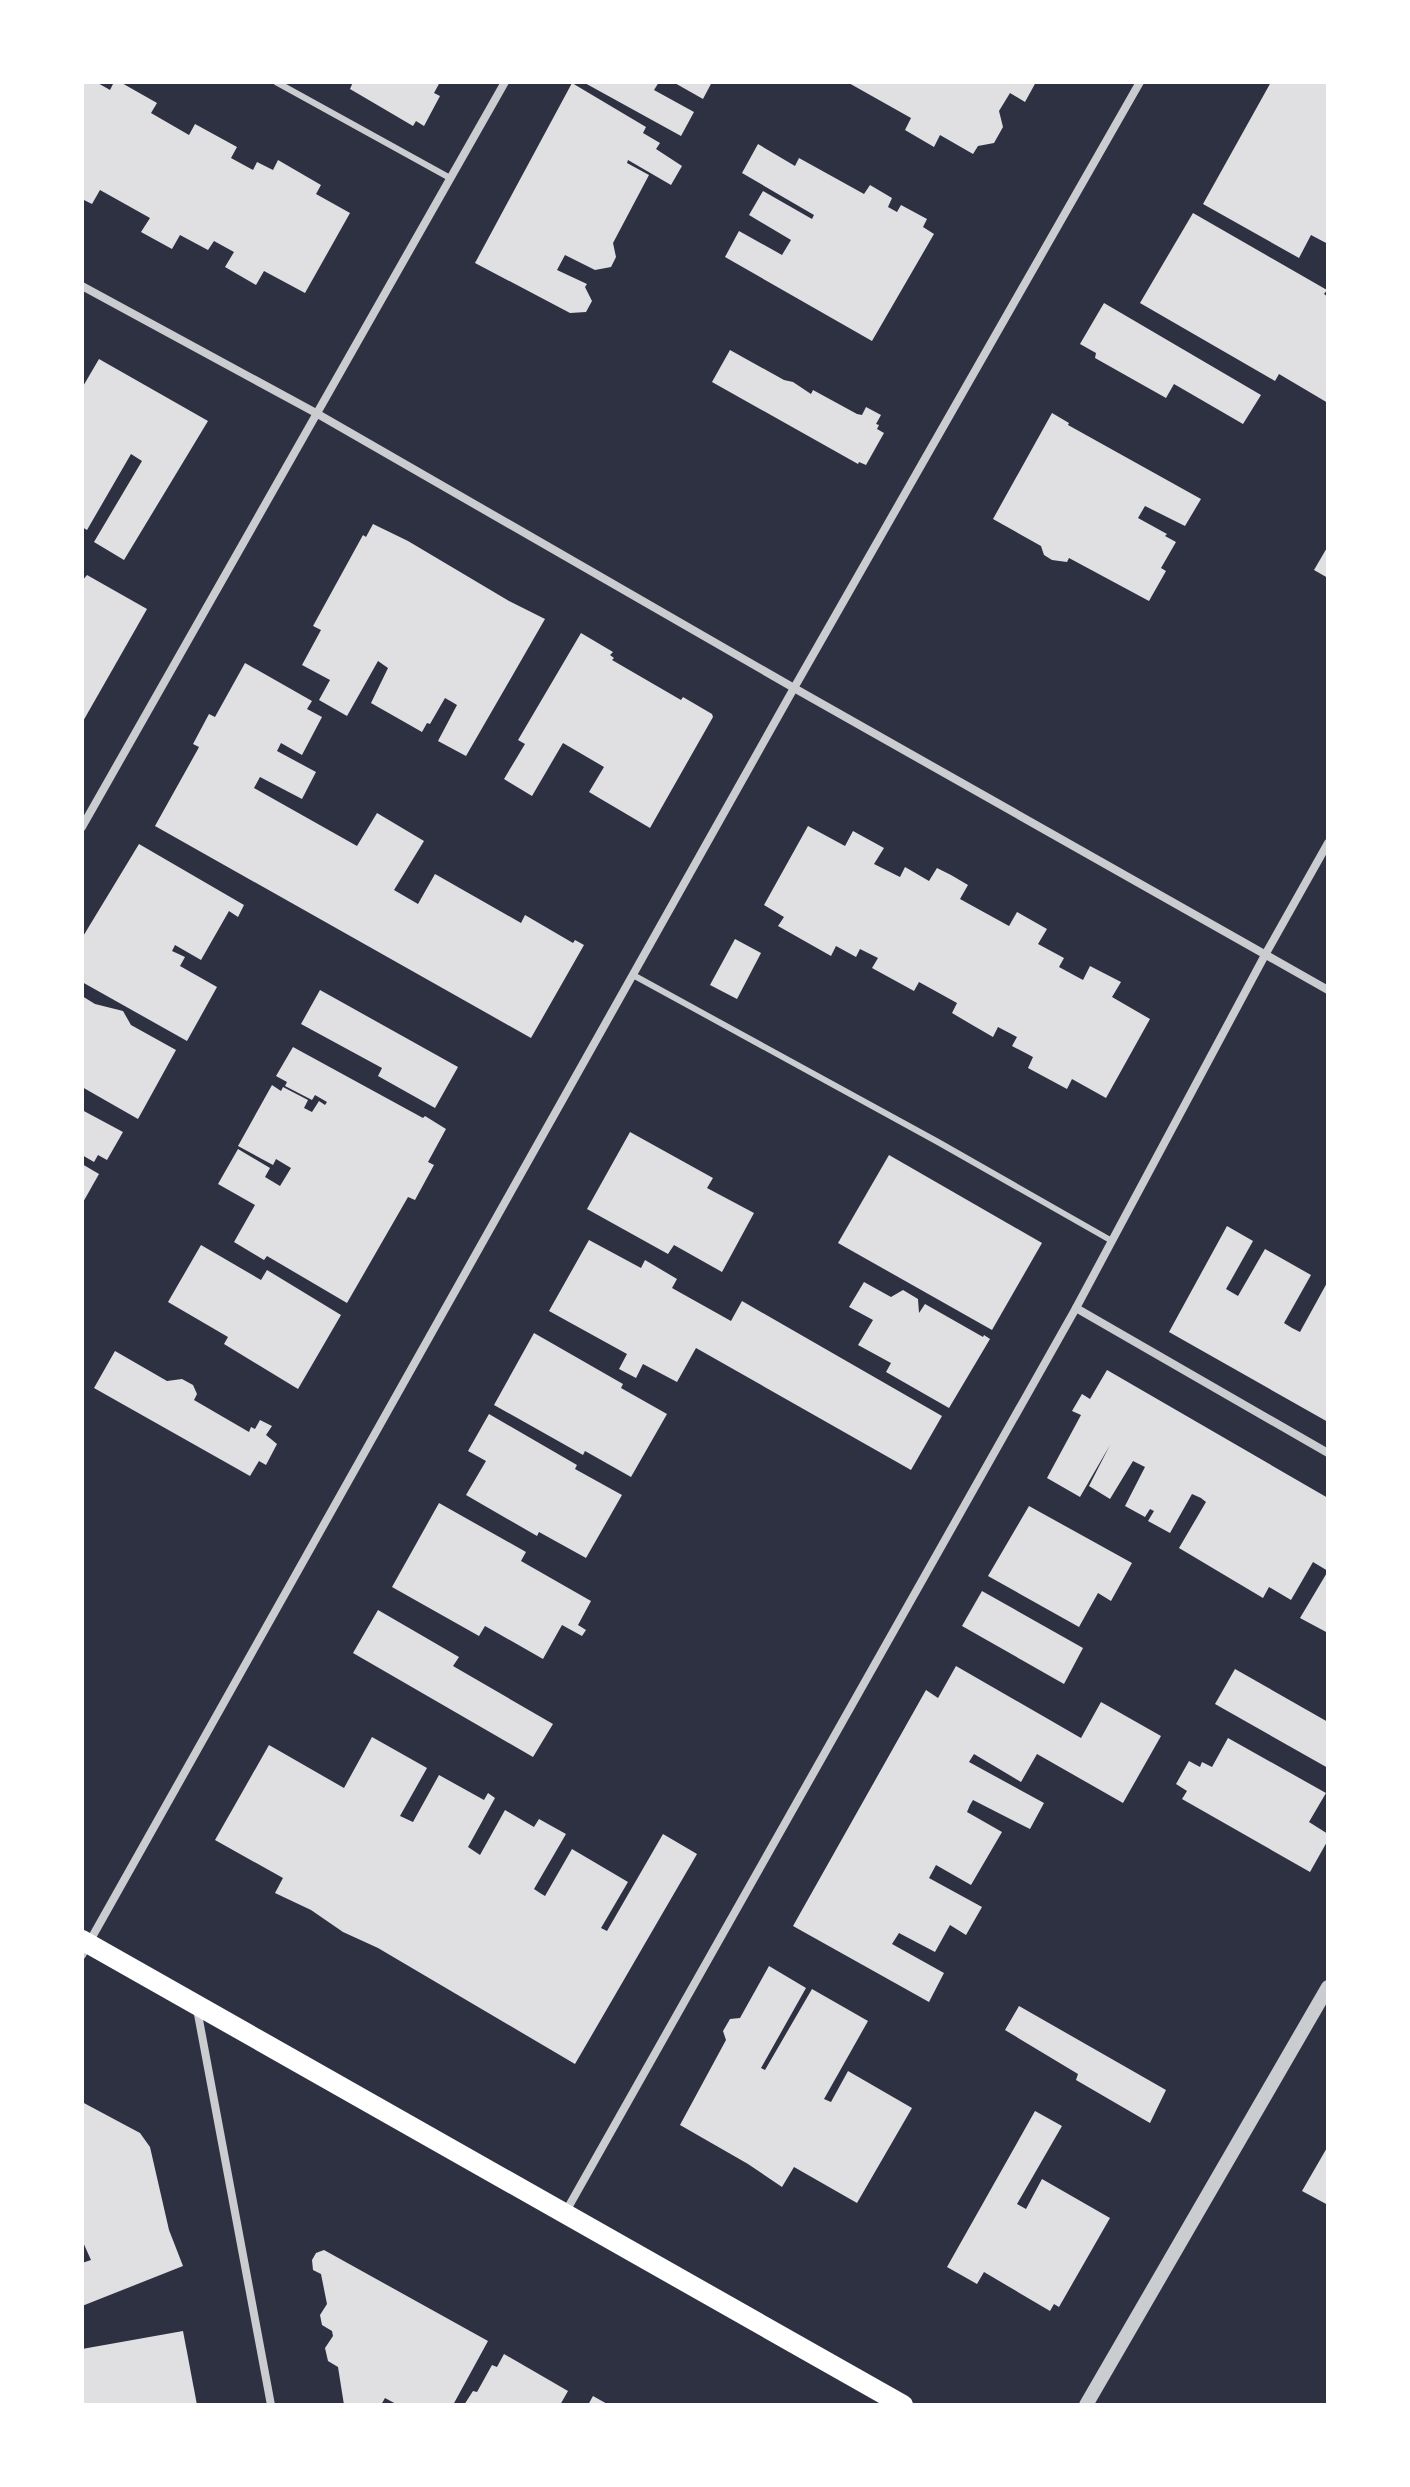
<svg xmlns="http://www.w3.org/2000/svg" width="1410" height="2487" font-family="'Fira Sans',sans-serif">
<rect width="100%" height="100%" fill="#2d3142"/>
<g fill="#e0e0e3">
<path d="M82,82h14l14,8 4,-8h6l37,21 -6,10 38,22 6,-11 42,23 -6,11 22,12 4,-8 16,8 5,-10 43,25 -5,9 34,19 -45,80 -41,-22 -8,14 -31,-18 9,-15 -20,-11 -6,9 -28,-15 -8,14 -31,-17 9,-14 -50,-28 -8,14 -10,-5z"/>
<path d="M353,82h87l-6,11 6,3 -16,30 -8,-5 -3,5 -63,-37z"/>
<path d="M583,82h76l-5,8 40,22 -13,24z"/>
<path d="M673,82h39l-9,17z"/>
<path d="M847,82h189l-11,20 -15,-9 -11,18 4,16 -9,16 -16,3 -5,8 -33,-19 -6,12 -29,-17 6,-12z"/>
<path d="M1271,82h57v162l-17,-9 -12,23 -96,-54z"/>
<path d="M572,83l74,44 -3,6 17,10 -4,6 26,17 -11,19 -43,-25 -1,3 22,12 -36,68 3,14 -5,10 -16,3 -30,-15 -8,15 30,14 -2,3 7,14 -6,11 -16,1 -95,-50z"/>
<path d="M758,144l37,22 4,-8 65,36 6,-9 22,13 -4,9 9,5 4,-7 26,14 -4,8 11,7 -62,107 -147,-84 14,-26 43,24 9,-15 -42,-25 14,-24 49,28 2,-4 -72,-42z"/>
<path d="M1193,213l134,77 -3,4 4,3v106l-49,-29 -4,7 -135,-78z"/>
<path d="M1104,303l157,92 -18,29 -69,-40 -8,14 -71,-40 1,-5 -16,-9z"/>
<path d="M730,350l54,30 9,2 18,12 2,-4 44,24 5,1 4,-8 15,8 -5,9 3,1 -2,4 7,4 -18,32 -7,-3 -1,2 -146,-82z"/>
<path d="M99,359l109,62 -84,139 -30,-18 48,-81 -11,-7 -44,76 -5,-3v-139z"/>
<path d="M1052,413l17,10 -1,2 133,74 -16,27 -40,-20 -7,12 29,16 -2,2 11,6 -15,26 5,3 -17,30 -80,-43 -2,4 -15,-2 -8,-5 -3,-9 -48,-27z"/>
<path d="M373,524l35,17 101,60 36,18 -79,137 -28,-15 19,-36 -5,-3 -7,-4 -15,26 -3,-1 -5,9 -51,-29 17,-35 -10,-7 -31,55 -28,-16 11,-20 -28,-15 19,-35 -8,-4 50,-91 3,2z"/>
<path d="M1328,546v32l-14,-8z"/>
<path d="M87,575l60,34 -65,114v-142z"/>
<path d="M581,633l32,19 -3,3 4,3 -2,2 69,40 2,-3 29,17 1,3 -63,111 -61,-36 15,-25 -41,-24 -31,53 -28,-17 21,-35 -7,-4z"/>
<path d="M245,663l67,38 -5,8 15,8 -20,38 -21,-12 -4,8 39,21 -14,27 -42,-22 -6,11 103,58 20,-33 47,28 -30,49 24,14 17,-30 86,49 4,-8 48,28 2,-3 9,5 -53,93 -376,-212 43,-77 1,-2 -6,-3 16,-30 6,3z"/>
<path d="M808,826l37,20 8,-15 31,17 -10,16 26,13 5,-10 24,14 8,-13 14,7 17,10 -8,14 49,27 8,-14 30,17 -9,15 26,14 -5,9 24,13 7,-14 31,16 -9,15 38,22 -44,79 -34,-19 -5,10 -39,-21 5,-11 -21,-11 5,-9 -19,-10 -5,10 -19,-11 -22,-13 5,-10 -38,-21 -5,9 -42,-23 6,-10 -18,-9 -4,8 -20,-11 -5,10 -53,-30 6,-9 -20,-12z"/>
<path d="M139,844l105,61 -6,12 -9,-6 -28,49 -26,-15 -3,6 13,6 -5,9 37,21 -30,54 -105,-59v-44z"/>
<path d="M735,939l26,14 -24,46 -27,-14z"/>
<path d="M320,990l138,77 -23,41 -57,-32 4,-8 -81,-44z"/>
<path d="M82,996l13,8 28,7 8,14 45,25 -38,69 -56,-32z"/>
<path d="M293,1047l130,71 2,-2 21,13 -18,33 6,3 -19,35 -7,-3 -61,106 -80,-47 -3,4 -30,-18 21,-37 -37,-21 20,-35 32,19 -5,9 15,9 11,-18 -15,-9 -3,6 -35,-19 34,-61 9,6 2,-4 25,13 -4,8 8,4 7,-11 6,4 2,-3 -12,-7 -3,5 -27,-14 2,-4 -11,-6z"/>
<path d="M82,1110l41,22 -16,28 -9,-5 -4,7 -12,-7z"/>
<path d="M630,1132l83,46 -6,10 47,25 -32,59 -48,-27 -6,9 -81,-45z"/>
<path d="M889,1155l153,88 -50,87 -154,-87z"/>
<path d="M82,1164l17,10 -17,30z"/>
<path d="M1227,1226l26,15 -27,48 12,7 27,-47 46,26 -27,48 8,5 8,4 28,-51v141l-159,-90z"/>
<path d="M589,1240l52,28 4,-8 32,19 -5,9 59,33 11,-20 200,115 -31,54 -215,-122 -19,34 -34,-18 -7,14 -17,-9 8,-15 -78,-43z"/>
<path d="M201,1245l60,35 6,-10 74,45 -43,74 -74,-45 4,-7 -60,-35z"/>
<path d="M864,1282l27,15 12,-7 15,9 1,14 6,-9 58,33 1,-2 6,4 -41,69 -63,-36 5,-9 -33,-18 15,-25 -24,-13z"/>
<path d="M534,1333l89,51 -2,4 46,26 -36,63 -46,-26 -2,4 -89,-50z"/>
<path d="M115,1351l52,30 15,-2 11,6 4,9 -3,6 55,32 2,-5 4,2 5,-9 12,6 -6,9 11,9 -11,21 -7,-4 -9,15 -156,-88z"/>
<path d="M1107,1370l221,128v135l-28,-15 28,-47 -15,-9 -22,38 -22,-13 -6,11 -84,-50 27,-46 -5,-4 -9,-4 -22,39 -22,-12 6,-10 -4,-2 -5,8 -20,-11 20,-39 -12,-6 -23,38 -21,-13 21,-41 -30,52 -33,-19 34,-63 -9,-4 10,-17 8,5z"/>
<path d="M489,1414l88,51 -2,4 47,26 -36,63 -47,-26 -2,4 -71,-41 20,-34 -18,-10z"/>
<path d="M439,1503l87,49 -5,9 70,40 -13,24 8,5 -4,6 -20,-11 -19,34 -58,-33 -6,10 -87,-49z"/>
<path d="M1029,1506l103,57 -21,38 -13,-8 -19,34 -91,-51z"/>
<path d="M982,1591l101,57 -19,36 -102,-58z"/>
<path d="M378,1610l81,47 -6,9 100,58 -20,33 -180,-104z"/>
<path d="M956,1666l125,72 20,-36 60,34 -38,67 -86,-49 -16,28 -47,-28 -5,8 75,41 -14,26 -57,-29 -3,5 -3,7 35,20 -31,53 -35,-20 -7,13 53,29 -16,28 -16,-10 -15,27 -36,-19 -7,11 52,29 -15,29 -136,-76 133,-236 12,8z"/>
<path d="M1235,1669l93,53v46l-113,-64z"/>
<path d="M372,1737l55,31 -27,48 13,6 26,-47 45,25 4,-7 7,5 -27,49 12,8 25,-45 29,17 5,-8 27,15 -32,55 6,4 5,3 27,-47 56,33 -27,46 6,3 56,-97 34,20 -122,210 -197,-116 -35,-16 -32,-22 -36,-17 8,-15 -68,-38 54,-95 75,43z"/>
<path d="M1228,1738l98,55 -17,29 19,12v6l-18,32 -128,-73 5,-8 -11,-7 13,-23 11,6 2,-5 10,5z"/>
<path d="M769,1966l37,22 -45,80 4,2 47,-81 56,32 -44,78 7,3 17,-31 64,37 -55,95 -63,-36 -12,20 -34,-23 -68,-39 46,-85 -3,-9 7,-12 10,-1z"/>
<path d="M1019,2006l147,84 -16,33 -74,-43 2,-6 -73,-44z"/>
<path d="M82,2102l58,31 10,14 19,83 14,36 -101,40v-43l9,-3 -9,-20z"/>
<path d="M1035,2111l27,15 -45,78 9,5 16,-30 68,39 -51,89 -5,-3 -4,7 -66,-39 -7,12 -30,-17z"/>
<path d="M1328,2146v59l-26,-14z"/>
<path d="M324,2250l164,91 -35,64h-55l-13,-7 -4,7h-37l-6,-38 -10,-6 -3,-13 8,-12 -1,-5 -10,-6 -2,-10 7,-11 -6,-30 -8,-4 -1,-10 4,-7z"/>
<path d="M183,2331l14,74h-115v-56z"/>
<path d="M504,2354l64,37 -8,14h-96l9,-14 4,1 15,-27 5,2z"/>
<path d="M593,2396l16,9h-21z"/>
</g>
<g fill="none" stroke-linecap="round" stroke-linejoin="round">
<g stroke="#caccd0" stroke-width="6">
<path d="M276,82l174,96"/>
<path d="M633,975l305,167 174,99"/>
</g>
<g stroke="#caccd0" stroke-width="8">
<path d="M82,286l234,127 478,275 534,302"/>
<path d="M82,827l423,-745"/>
<path d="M1076,1308l252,145"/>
<path d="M82,1955l712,-1267 346,-606"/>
<path d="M197,2009l74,396"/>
<path d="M565,2213l511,-905 189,-353 63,-112"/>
</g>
<path stroke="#caccd0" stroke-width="14" d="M1086,2405l242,-418"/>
<path stroke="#fff" stroke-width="20" d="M82,1940l821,465"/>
</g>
<rect width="1410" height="2487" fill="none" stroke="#ffffff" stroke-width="168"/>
</svg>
